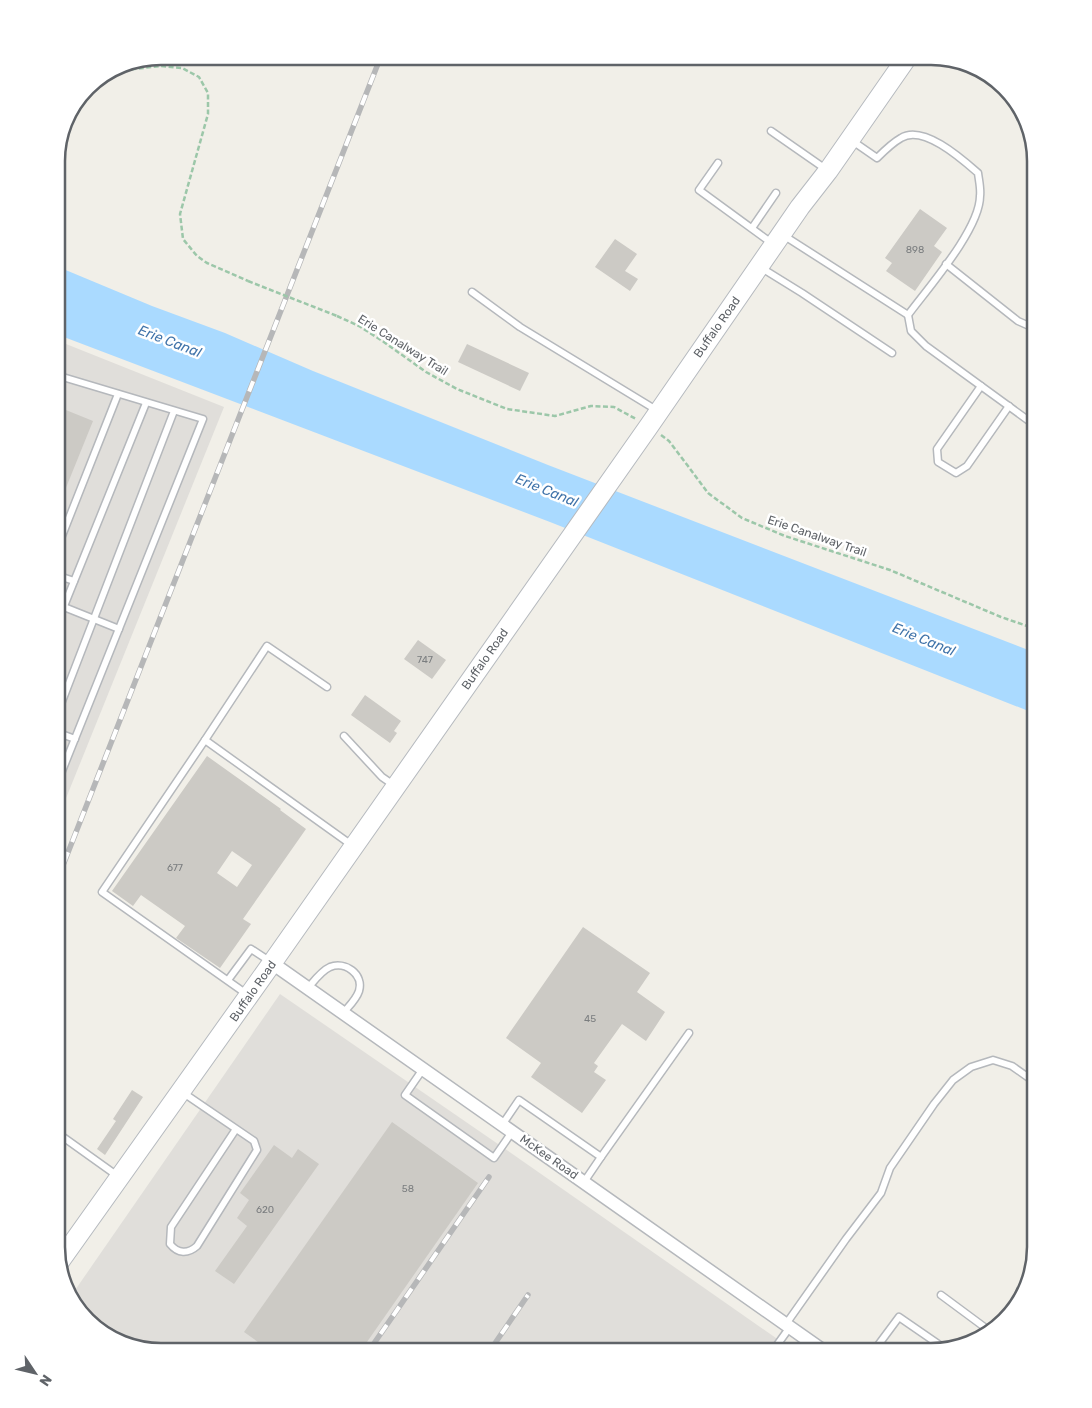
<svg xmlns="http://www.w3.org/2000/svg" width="1092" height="1408" font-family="Rubik,sans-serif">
<rect width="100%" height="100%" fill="#f1efe8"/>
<g fill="#e0deda">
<path d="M56,340l168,67 -168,416z"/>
<path d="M280,994l231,159 285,199h-635l-52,-14 -35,-33 -3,-9z"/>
</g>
<path fill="#aadaff" d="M56,266l96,40 73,27 88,38 235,94 488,188v61l-486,-192 -494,-188z"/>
<g fill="#cccac5" fill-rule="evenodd">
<path d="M920,209l27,19 -13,18 8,6 -27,39 -29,-20 6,-8 -7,-5z"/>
<path d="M615,239l22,15 -12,17 13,8 -8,12 -35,-24z"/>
<path d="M467,344l62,29 -9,18 -62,-29z"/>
<path d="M56,406l37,15 -36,89h-1z"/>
<path d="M418,640l28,20 -14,19 -28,-20z"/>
<path d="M365,695l36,26 -7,10 3,2 -7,10 -39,-28z"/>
<path d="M207,756l74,53 -1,1 26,19 -63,90 8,5 -31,44 -44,-30 9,-12 -44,-31 -8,11 -21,-15zM232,851l20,14 -15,22 -20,-14z"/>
<path d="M583,927l67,46 -13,19 28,20 -19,29 -24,-17 -28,39 4,3 -4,6 12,8 -24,33 -51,-36 10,-14 -35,-25z"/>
<path d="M132,1090l11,7 -38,58 -8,-6 19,-28 -3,-2z"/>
<path d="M392,1122l86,61 -118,169h-88l-28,-20z"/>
<path d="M274,1145l18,13 6,-9 21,15 -85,120 -19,-13 32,-45 -10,-8 12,-18 -9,-7z"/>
</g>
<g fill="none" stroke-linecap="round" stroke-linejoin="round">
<defs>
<g id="service">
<path d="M771,131l56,39"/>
<path d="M718,163l-19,27 74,54"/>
<path d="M752,228l24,-35"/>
<path d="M783,235l125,80c20,-27 72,-86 72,-119 1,-7 -1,-15 -2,-23 -16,-14 -55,-49 -77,-35 -9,5 -17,13 -24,20l-26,-18"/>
<path d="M946,264l72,57 18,8"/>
<path d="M760,267l42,26 90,60"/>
<path d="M472,292l48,35 138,84"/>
<path d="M908,315l3,16 15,15 110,80"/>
<path d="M981,386l-44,63 1,13 18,11 11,-7 42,-60"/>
<path d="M56,551l62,-157"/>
<path d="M56,575l18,6"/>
<path d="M64,607l55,22"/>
<path d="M56,626l90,-223"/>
<path d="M56,717l118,-306"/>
<path d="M56,732l19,7"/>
<path d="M344,736l38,41 13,9"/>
<path d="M205,740l62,-94 60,41"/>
<path d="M56,786l147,-367 -147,-44"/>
<path d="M228,980l23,-31 20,13"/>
<path d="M308,988c6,-7 13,-17 22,-21 15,-6 34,7 29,24 -3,9 -10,15 -16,22"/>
<path d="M248,995l-146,-103 103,-152 148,106"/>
<path d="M423,1069l-18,26 89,63 18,-26"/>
<path d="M182,1092l72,49 3,9 -60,96c-9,8 -19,8 -27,-2l1,-17 65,-98"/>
<path d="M502,1125l17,-25 82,57 -17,25"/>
<path d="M56,1132l63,45"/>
<path d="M601,1157l88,-124"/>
<path d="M941,1295l50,37"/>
<path d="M786,1324l60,-85 35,-46 9,-25 44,-64 19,-24 18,-13 22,-7 19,6 24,17"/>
<path d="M772,1352l18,-25"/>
<path d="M873,1352l26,-35 45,31"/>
</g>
<path id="minor" d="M272,963l553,389"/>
<path id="secondary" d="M60,1261l212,-298 377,-537 151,-219 28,-36 80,-115"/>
</defs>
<use href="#service" stroke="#b5b8bc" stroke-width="9"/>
<use href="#minor" stroke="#b5b8bc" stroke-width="15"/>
<use href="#secondary" stroke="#b6babf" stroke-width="21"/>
<g stroke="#9cc7a9" stroke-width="2.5" stroke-dasharray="5 2.5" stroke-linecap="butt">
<path d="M109,72l51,-6 22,2 17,9 9,16v21l-28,100 3,25 14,17 10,7 41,18"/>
<path d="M337,316l22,10 22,14 45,32 31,17 50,20 48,7 36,-10 23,1 22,12"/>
<path d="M661,435l8,6 19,25 20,27 34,25 43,18 105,34 111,47 35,12"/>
</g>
<use href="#service" stroke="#fff" stroke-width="6"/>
<use href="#minor" stroke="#fff" stroke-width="12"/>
<use href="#secondary" stroke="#fff" stroke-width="19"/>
<defs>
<g id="rail">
<path d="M56,883l325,-827"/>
<path d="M368,1352l121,-175"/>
<path d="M489,1352l39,-57"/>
<path d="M501,1352l1,-3"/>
</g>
</defs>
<use href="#rail" stroke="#b6b7b8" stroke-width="5.5"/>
<use href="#rail" stroke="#fff" stroke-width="4" stroke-dasharray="11" stroke-linecap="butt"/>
<path stroke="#9cc7a9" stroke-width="2.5" stroke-dasharray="5 2.5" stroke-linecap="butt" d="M248,281l89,35"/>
</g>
<g text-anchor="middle" stroke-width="5" stroke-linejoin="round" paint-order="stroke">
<g font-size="10" fill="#7a7d7f">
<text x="915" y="253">898</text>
<text x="425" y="663">747</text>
<text x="175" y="871">677</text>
<text x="590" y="1022">45</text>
<text x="408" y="1192">58</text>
<text x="265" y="1213">620</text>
</g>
<g font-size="12" fill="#5f6368" stroke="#fff">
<text transform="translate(717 327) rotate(-55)" y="4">Buffalo Road</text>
<text transform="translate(403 345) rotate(32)" y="4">Erie Canalway Trail</text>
<text transform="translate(817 536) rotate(19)" y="4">Erie Canalway Trail</text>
<text transform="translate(485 659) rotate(-55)" y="4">Buffalo Road</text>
<text transform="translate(253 991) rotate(-55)" y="4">Buffalo Road</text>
<text transform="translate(549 1157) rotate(35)" y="4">McKee Road</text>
</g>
<g font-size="14" font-style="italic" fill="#4174aa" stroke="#fff">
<text transform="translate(170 341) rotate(21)" y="5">Erie Canal</text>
<text transform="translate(547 490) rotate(22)" y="5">Erie Canal</text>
<text transform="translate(924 639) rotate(22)" y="5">Erie Canal</text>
</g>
</g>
<path d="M0 0H1092V1408H0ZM161 65H931A96 96 0 0 1 1027 161V1247A96 96 0 0 1 931 1343H161A96 96 0 0 1 65 1247V161A96 96 0 0 1 161 65Z" fill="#fff" fill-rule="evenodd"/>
<path fill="none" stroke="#5f6368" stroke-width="2.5" d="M161 65H931A96 96 0 0 1 1027 161V1247A96 96 0 0 1 931 1343H161A96 96 0 0 1 65 1247V161A96 96 0 0 1 161 65Z"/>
<g transform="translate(35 1373) rotate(125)" stroke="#ffffff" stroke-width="4" paint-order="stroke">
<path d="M0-4L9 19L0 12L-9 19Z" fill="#5f6368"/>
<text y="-8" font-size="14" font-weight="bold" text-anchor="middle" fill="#5f6368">N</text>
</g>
</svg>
